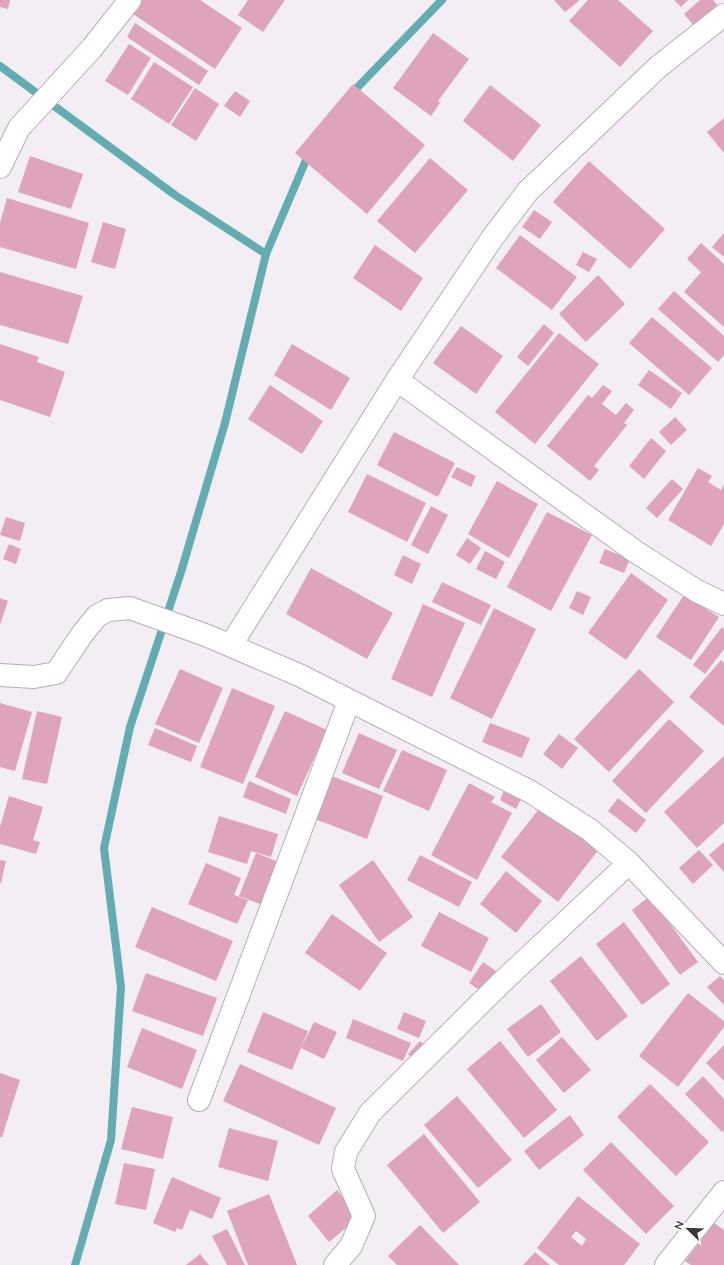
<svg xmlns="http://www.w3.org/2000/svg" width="724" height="1265" font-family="Quicksand,sans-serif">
<rect width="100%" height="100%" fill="#f2eef3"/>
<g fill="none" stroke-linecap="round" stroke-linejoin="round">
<g stroke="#62acb2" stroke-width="8">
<path d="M0,66l175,129 91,59"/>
<path d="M351,94l91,-94"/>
<path d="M75,1265l36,-125 10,-153 -17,-139 26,-121 51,-155 44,-149 41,-169 43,-101"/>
</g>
</g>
<g fill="#dea4bc" fill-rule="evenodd">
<path d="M0,0h10l-2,9 -8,-2z"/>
<path d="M142,0h58l42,28 -27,41 -82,-55z"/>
<path d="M248,0h37l-22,32 -25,-17z"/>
<path d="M554,0h26l-15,12z"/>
<path d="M588,0h30l35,31 -33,36 -51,-46z"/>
<path d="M674,0h14l-7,7z"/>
<path d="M700,0h13l6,7 -23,21 -12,-14z"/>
<path d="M135,23l73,48 -9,14 -72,-48z"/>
<path d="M433,33l36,26 -31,42 2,2 -9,13 -38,-28z"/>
<path d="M129,44l22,14 -23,37 -23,-14z"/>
<path d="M154,62l39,25 -24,37 -38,-25z"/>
<path d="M353,84l72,61 -58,69 -72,-61z"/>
<path d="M490,85l51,40 -28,36 -50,-40z"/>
<path d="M195,88l24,16 -23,37 -25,-16z"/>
<path d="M235,91l15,10 -10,16 -16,-11z"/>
<path d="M724,118v35l-17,-21z"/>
<path d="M30,156l53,18 -12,35 -53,-17z"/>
<path d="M430,158l38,32 -53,63 -38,-32z"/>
<path d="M589,161l76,68 -35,40 -77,-67z"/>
<path d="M7,198l82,25 -13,46 -76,-22v-24z"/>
<path d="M534,210l18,12 -12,17 -18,-12z"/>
<path d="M103,222l23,7 -11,40 -24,-7z"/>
<path d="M724,233v24l-12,-10z"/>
<path d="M520,235l57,42 -25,33 -56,-42z"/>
<path d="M701,243l23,21v63l-40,-35 17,-20 -14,-13z"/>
<path d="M375,245l48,33 -22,33 -48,-33z"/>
<path d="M583,252l14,7 -8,13 -13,-7z"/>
<path d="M0,272l83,24 -15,48 -68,-19z"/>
<path d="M598,275l27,29 -39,38 -27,-28z"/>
<path d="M674,291l50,45v19l-6,7 -60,-53z"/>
<path d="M652,317l60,51 -23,27 -60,-52z"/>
<path d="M544,324l10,9 -26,33 -11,-9z"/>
<path d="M461,326l42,30 -27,38 -43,-31z"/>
<path d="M559,333l40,31 -64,80 -40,-32z"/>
<path d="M0,344l39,13 -2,5 28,10 -15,45 -50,-17z"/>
<path d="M292,344l58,34 -19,32 -57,-35z"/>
<path d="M649,370l33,23 -11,16 -33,-24z"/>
<path d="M270,385l53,36 -21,33 -54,-35z"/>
<path d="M603,385l9,6 -10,13 14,11 10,-12 8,7 -10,13 3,2 -33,41 5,4 -9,11 -43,-35 41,-51 4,3z"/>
<path d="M675,417l12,13 -16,15 -12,-13z"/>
<path d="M394,432l61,31 -17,34 -61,-32z"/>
<path d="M651,438l15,13 -22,28 -15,-13z"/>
<path d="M457,467l19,9 -5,11 -20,-10z"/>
<path d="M698,468l14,8 -4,6 13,8 3,-5v39l-13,22 -43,-26z"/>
<path d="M367,474l59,29 -19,39 -59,-30z"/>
<path d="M672,479l11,10 -26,29 -11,-10z"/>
<path d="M497,481l41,23 -29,54 -41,-24z"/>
<path d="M431,506l17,9 -20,39 -17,-9z"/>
<path d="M547,512l45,23 -41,76 -44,-24z"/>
<path d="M6,517l19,6 -5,18 -20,-6z"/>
<path d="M467,538l14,10 -11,16 -14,-9z"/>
<path d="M9,544l12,5 -5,15 -13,-5z"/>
<path d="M605,549l25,10 -6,14 -25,-10z"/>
<path d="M485,551l20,11 -9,17 -20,-10z"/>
<path d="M403,555l18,9 -9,20 -18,-9z"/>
<path d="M311,568l82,45 -26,46 -81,-45z"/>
<path d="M631,573l37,27 -42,60 -38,-27z"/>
<path d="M442,582l49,23 -10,20 -49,-23z"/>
<path d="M577,591l14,6 -8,18 -14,-7z"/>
<path d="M684,595l35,22 -28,43 -35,-23z"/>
<path d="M0,598l8,3 -8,24z"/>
<path d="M423,604l42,19 -33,74 -41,-18z"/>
<path d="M494,608l42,21 -44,90 -42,-21z"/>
<path d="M722,627l2,2v20l-19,25 -12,-9z"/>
<path d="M721,660l3,3v63l-35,-29z"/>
<path d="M180,669l43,19 -24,55 -44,-19z"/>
<path d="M639,669l35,33 -65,70 -35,-33z"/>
<path d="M232,688l43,18 -32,78 -43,-17z"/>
<path d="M0,703l32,9 -17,59 -15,-4z"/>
<path d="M37,711l25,6 -15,67 -25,-5z"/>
<path d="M285,711l42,19 -30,66 -42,-19z"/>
<path d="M669,719l35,32 -58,62 -34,-32z"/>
<path d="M490,723l40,15 -8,20 -40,-16z"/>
<path d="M155,728l42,18 -6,16 -43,-17z"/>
<path d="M359,733l38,17 -18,39 -37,-16z"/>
<path d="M559,734l19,14 -16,21 -19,-15z"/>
<path d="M402,750l45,20 -18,41 -46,-20z"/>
<path d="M724,756v67l-27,25 -33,-36z"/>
<path d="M332,776l51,20 -16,43 -52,-20z"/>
<path d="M249,781l42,18 -5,15 -43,-17z"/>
<path d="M469,783l26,14 -4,5 21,11 -35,67 -46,-25z"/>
<path d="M505,788l17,9 -6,12 -16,-9z"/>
<path d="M9,796l34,11 -10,33 7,2 -4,12 -36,-10v-17z"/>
<path d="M618,798l28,22 -10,13 -28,-22z"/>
<path d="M543,804l56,45 -41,53 -57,-45z"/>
<path d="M219,816l59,18 -7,23 -20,-6 -4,13 -39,-12z"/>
<path d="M724,842v30l-15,-17z"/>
<path d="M699,850l14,15 -20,19 -14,-16z"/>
<path d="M256,853l25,10 -16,43 -26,-10z"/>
<path d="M420,855l52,27 -13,25 -52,-27z"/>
<path d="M0,860l6,1 -5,22h-1z"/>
<path d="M373,860l40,57 -34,25 -40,-57z"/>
<path d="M206,863l35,15 -7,17 14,5 -11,24 -49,-20z"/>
<path d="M506,871l36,30 -26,32 -36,-29z"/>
<path d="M650,896l48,66 -18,13 -48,-65z"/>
<path d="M152,907l81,34 -17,40 -81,-34z"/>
<path d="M439,912l50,26 -18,34 -50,-26z"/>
<path d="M332,914l55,39 -27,38 -55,-38z"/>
<path d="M624,922l46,62 -28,21 -46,-61z"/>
<path d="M581,956l47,60 -31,25 -47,-60z"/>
<path d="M483,962l13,9 -14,21 -13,-9z"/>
<path d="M146,973l71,25 -14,38 -71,-25z"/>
<path d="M720,976l4,4v25l-17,-18z"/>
<path d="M688,993l36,28v6l-46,60 -39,-31z"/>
<path d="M541,1004l20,28 -33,25 -21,-28z"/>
<path d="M263,1012l45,19 -16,39 -45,-18z"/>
<path d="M404,1012l22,9 -7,17 -22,-9z"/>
<path d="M353,1019l58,24 -8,18 -57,-23z"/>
<path d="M314,1022l23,10 -13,27 -23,-11z"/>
<path d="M142,1028l55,22 -15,39 -55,-22z"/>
<path d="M562,1037l29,33 -27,23 -28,-33z"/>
<path d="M420,1041l9,8 -13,13 -8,-8z"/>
<path d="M500,1041l57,69 -33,28 -57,-69z"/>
<path d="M724,1045v36l-18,-18z"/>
<path d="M240,1064l96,44 -17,37 -96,-44z"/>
<path d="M0,1073l20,7 -18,57h-2z"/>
<path d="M703,1076l21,23v31l-2,2 -37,-38z"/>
<path d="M650,1084l59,58 -33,34 -59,-59z"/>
<path d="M457,1096l55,64 -34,28 -54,-63z"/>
<path d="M132,1107l41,10 -10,42 -42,-10z"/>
<path d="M570,1115l14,20 -45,35 -15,-19z"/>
<path d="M229,1128l49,13 -10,40 -50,-14z"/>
<path d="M424,1134l56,68 -37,31 -56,-68z"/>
<path d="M611,1142l63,64 -28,28 -63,-64z"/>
<path d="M124,1163l31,6 -9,41 -31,-6z"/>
<path d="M172,1177l49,21 -9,21 -22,-9 -8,20 -5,-2 -2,4 -22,-9z"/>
<path d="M337,1190l22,27 -30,25 -21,-26z"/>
<path d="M269,1194l28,71h-49l-21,-54z"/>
<path d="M578,1196l62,48 -16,21h-65l-22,-17zM576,1231l10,8 -4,7 -11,-9z"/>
<path d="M714,1223l10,7v35h-33l-6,-4z"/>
<path d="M420,1225l39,40h-62l-9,-9z"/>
<path d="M227,1229l18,36h-18l-15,-29z"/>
<path d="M535,1252l15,13h-27z"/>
<path d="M200,1254l9,11h-23z"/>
</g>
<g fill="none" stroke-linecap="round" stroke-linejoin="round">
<defs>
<g id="street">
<path d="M0,167l19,-39 73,-80 38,-48"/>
<path d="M397,380l239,172 61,39 27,13"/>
<path d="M231,645l166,-265 96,-143 35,-46 130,-124 66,-52"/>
<path d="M0,675l34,2 22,-4 27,-40 14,-17 11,-6 22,-2 78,28 91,39 232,117 59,38 39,33 95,100"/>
<path d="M199,1100l150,-399"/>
<path d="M335,1265l16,-19 13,-30 -21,-47 3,-17 24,-39 133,-132 126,-118"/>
<path d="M666,1265l58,-73"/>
</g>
</defs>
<use href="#street" stroke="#b4b0b4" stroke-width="24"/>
<use href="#street" stroke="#fff" stroke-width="22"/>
</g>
<g transform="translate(688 1229) rotate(293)" stroke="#ffffff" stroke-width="3" paint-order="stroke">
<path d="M0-3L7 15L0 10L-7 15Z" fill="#383738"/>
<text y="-6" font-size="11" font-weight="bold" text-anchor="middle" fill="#383738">N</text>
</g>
</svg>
